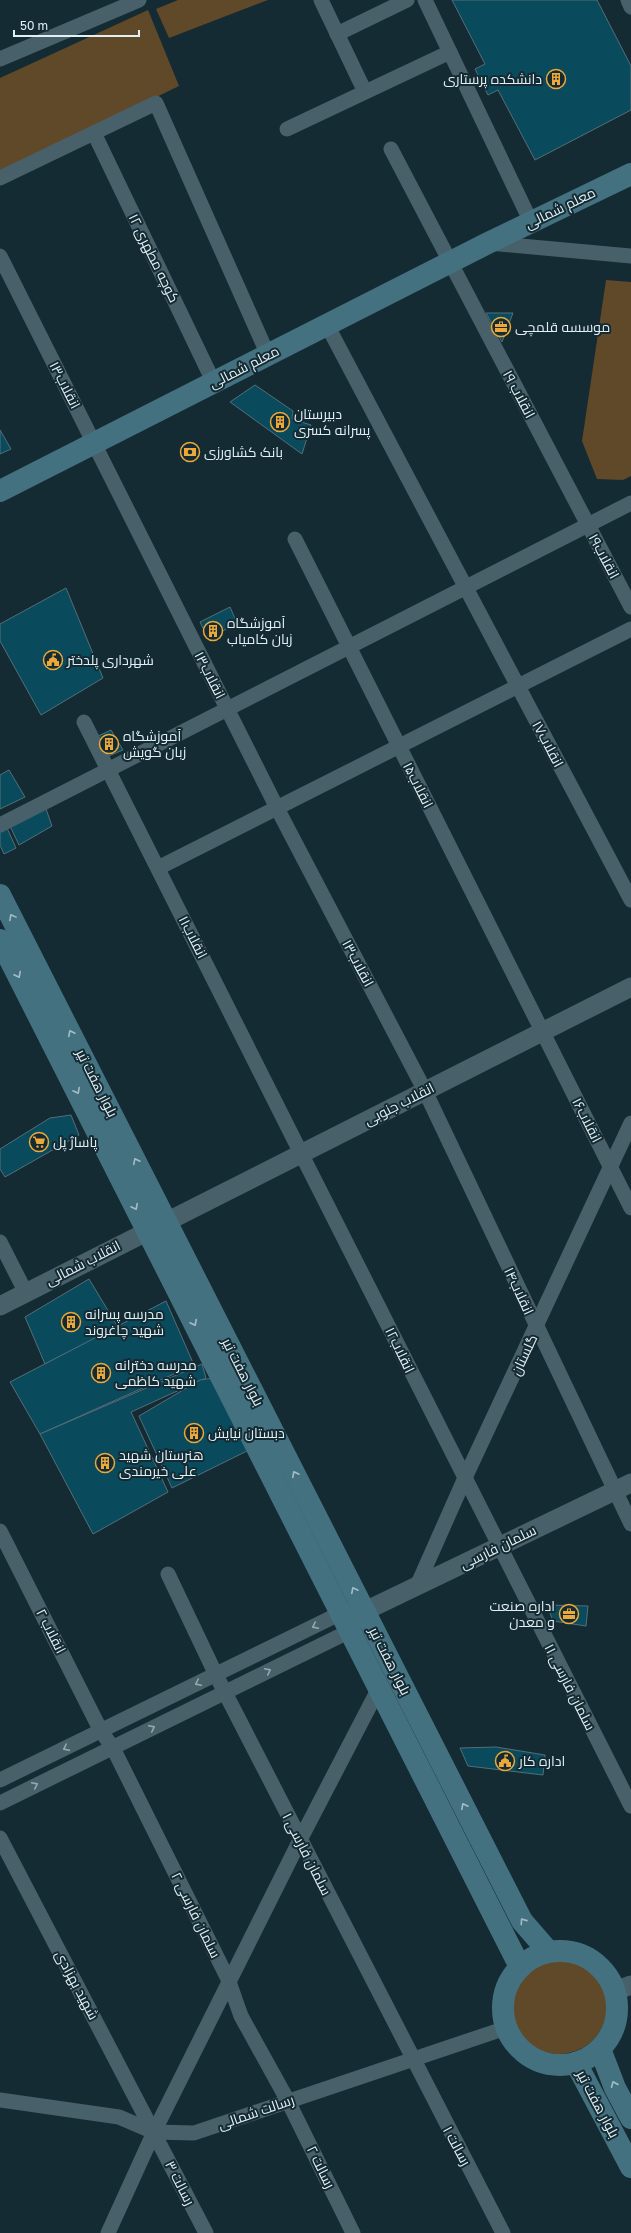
<svg xmlns="http://www.w3.org/2000/svg" width="631" height="2233" font-family="'Golos Text',Cairo,sans-serif">
<rect width="100%" height="100%" fill="#142b33"/>
<g fill="#604928">
<path d="M178,0h90l-99,38 -13,-29z"/>
<path d="M148,10l31,76 -179,87v-95z"/>
<path d="M606,280l25,2v194l-8,4 -26,-1 -15,-38z"/>
<circle cx="559" cy="2006" r="48"/>
</g>
<g fill="#094a5d" stroke="#556e77">
<path d="M452,0h145l34,66v44l-96,50 -37,-70 -10,5 -13,-26 10,-5z"/>
<path d="M486,313h27l-11,29z"/>
<path d="M255,385l38,26 -1,8 19,6 -9,29 -72,-52z"/>
<path d="M0,430l11,19 -11,5z"/>
<path d="M66,588l37,90 -62,37 -41,-74v-17z"/>
<path d="M230,607l7,16 -29,16 -8,-17z"/>
<path d="M111,730l12,20 -17,7 -10,-20z"/>
<path d="M9,770l16,27 -25,12v-34z"/>
<path d="M45,806l7,20 -33,19 -10,-21z"/>
<path d="M7,828l9,20 -12,6 -4,-9v-14z"/>
<path d="M71,1115l8,20 -74,42 -5,-8v-20l50,-31z"/>
<path d="M89,1279l29,48 -73,37 -20,-47z"/>
<path d="M166,1301l28,64 -154,69 -30,-52z"/>
<path d="M202,1364l4,14 -75,34 37,80 -75,42 -53,-100z"/>
<path d="M214,1378l35,72 -77,38 -33,-72 61,-36z"/>
<path d="M547,1605l41,1 -2,20 -33,-5z"/>
<path d="M496,1747l49,8 -2,20 -75,-9 -8,-18z"/>
</g>
<g fill="none" stroke-linecap="round" stroke-linejoin="round">
<g stroke="#486069" stroke-width="15">
<path d="M321,0l44,92"/>
<path d="M425,0l106,222"/>
<path d="M628,0l3,7"/>
<path d="M337,34l70,-34"/>
<path d="M0,59l139,-59"/>
<path d="M287,129l163,-77"/>
<path d="M94,133l120,250"/>
<path d="M391,149l240,458"/>
<path d="M0,178l156,-75 112,252"/>
<path d="M489,243l142,13"/>
<path d="M0,256l277,552 148,283 206,433"/>
<path d="M327,325l304,575"/>
<path d="M295,539l336,669"/>
<path d="M84,722c183,361 362,724 547,1084"/>
<path d="M0,825l631,-322"/>
<path d="M158,868l473,-239"/>
<path d="M0,1242l26,51"/>
<path d="M0,1531l101,200 12,17 115,231 13,37 47,85 65,132"/>
<path d="M168,1574l48,101 287,558"/>
<path d="M417,1586l47,-106 167,-357"/>
<path d="M0,1780l341,-167 9,-1"/>
<path d="M0,1803l350,-172 6,-8"/>
<path d="M0,1838l206,395"/>
<path d="M0,2100l119,17 35,15 40,1 312,-105"/>
<path d="M108,2233l46,-101 146,-292 79,-152"/>
</g>
<g stroke="#486069" stroke-width="19">
<path d="M0,1306l631,-319"/>
<path d="M365,1611l266,-128"/>
<path d="M615,1991l16,-6"/>
</g>
<g stroke="#447180" stroke-width="22">
<path d="M0,491l488,-248 143,-69"/>
<path d="M0,895l522,1026 26,30"/>
<path d="M0,940l520,1027"/>
<circle cx="560" cy="2008" r="57"/>
<path d="M600,2049l15,39 16,30"/>
<path d="M576,2063l55,104"/>
</g>
</g>
<defs><path id="oneway-chevron" d="M-2-3.5L2.5 0L-2 3.5" fill="none" stroke-width="1.6" stroke-linecap="round" stroke-linejoin="round"/></defs>
<g stroke="#a3bdc6">
<use href="#oneway-chevron" transform="translate(12 917) rotate(-118)"/>
<use href="#oneway-chevron" transform="translate(18 975) rotate(63)"/>
<use href="#oneway-chevron" transform="translate(71 1033) rotate(-117)"/>
<use href="#oneway-chevron" transform="translate(77 1091) rotate(63)"/>
<use href="#oneway-chevron" transform="translate(136 1161) rotate(-117)"/>
<use href="#oneway-chevron" transform="translate(135 1207) rotate(63)"/>
<use href="#oneway-chevron" transform="translate(194 1323) rotate(63)"/>
<use href="#oneway-chevron" transform="translate(295 1474) rotate(-117)"/>
<use href="#oneway-chevron" transform="translate(354 1590) rotate(-117)"/>
<use href="#oneway-chevron" transform="translate(464 1806) rotate(-117)"/>
<use href="#oneway-chevron" transform="translate(523 1921) rotate(-125)"/>
<use href="#oneway-chevron" transform="translate(614 2084) rotate(-113)"/>
</g>
<g stroke="#95a8af">
<use href="#oneway-chevron" transform="translate(315 1626) rotate(154)"/>
<use href="#oneway-chevron" transform="translate(268 1671) rotate(-26)"/>
<use href="#oneway-chevron" transform="translate(198 1683) rotate(154)"/>
<use href="#oneway-chevron" transform="translate(152 1728) rotate(-26)"/>
<use href="#oneway-chevron" transform="translate(66 1748) rotate(154)"/>
<use href="#oneway-chevron" transform="translate(35 1785) rotate(-26)"/>
</g>
<defs>
<symbol id="building-ring" viewBox="-11 -11 22 22"><circle r="9.5" fill="#142b33" stroke="#eca93a" stroke-width="1.5"/><path d="M-4-6H4V6H1V3H-1V6H-4ZM-2.5-4.3h1.7v1.8h-1.7ZM.8-4.3h1.7v1.8H.8ZM-2.5-1h1.7V.8h-1.7ZM.8-1h1.7V.8H.8Z" fill="#eca93a"/></symbol>
<symbol id="office-ring" viewBox="-11 -11 22 22"><circle r="9.5" fill="#142b33" stroke="#eca93a" stroke-width="1.5"/><path d="M-6-3h4V-5.5h4V-3h4V5H-6ZM-1-4.5V-3h2v-1.5ZM-6 0V1H6V0Z" fill="#eca93a"/></symbol>
<symbol id="bank-ring" viewBox="-11 -11 22 22"><circle r="9.5" fill="#142b33" stroke="#eca93a" stroke-width="1.5"/><path d="M-6-4H6V4H-6ZM0-2.3a2.3 2.3 0 1 0 0 4.6a2.3 2.3 0 1 0 0-4.6Z" fill="#eca93a"/></symbol>
<symbol id="civic-ring" viewBox="-11 -11 22 22"><circle r="9.5" fill="#142b33" stroke="#eca93a" stroke-width="1.5"/><path d="M-.6-6.5H3V-4.5H.6V-3L4-1V1h2V6H-6V1h2V-1L-.6-3ZM-1.2 2.5V6h2.4V2.5Z" fill="#eca93a"/></symbol>
<symbol id="supermarket-ring" viewBox="-11 -11 22 22"><circle r="9.5" fill="#142b33" stroke="#eca93a" stroke-width="1.5"/><path d="M-6-5.5h2.5l.6 2H6L4.5 2H-2.5L-4.4-4H-6ZM-1.5 3.2a1.3 1.3 0 1 0 .1 0ZM3 3.2a1.3 1.3 0 1 0 .1 0Z" fill="#eca93a"/></symbol>
</defs>
<g fill-rule="evenodd">
<use href="#building-ring" x="545" y="68" width="22" height="22"/>
<use href="#office-ring" x="490" y="316" width="22" height="22"/>
<use href="#building-ring" x="269" y="411" width="22" height="22"/>
<use href="#bank-ring" x="179" y="441" width="22" height="22"/>
<use href="#building-ring" x="202" y="620" width="22" height="22"/>
<use href="#civic-ring" x="42" y="649" width="22" height="22"/>
<use href="#building-ring" x="98" y="733" width="22" height="22"/>
<use href="#supermarket-ring" x="28" y="1131" width="22" height="22"/>
<use href="#building-ring" x="60" y="1311" width="22" height="22"/>
<use href="#building-ring" x="90" y="1362" width="22" height="22"/>
<use href="#building-ring" x="183" y="1422" width="22" height="22"/>
<use href="#building-ring" x="94" y="1452" width="22" height="22"/>
<use href="#office-ring" x="558" y="1603" width="22" height="22"/>
<use href="#civic-ring" x="494" y="1750" width="22" height="22"/>
</g>
<g text-anchor="middle" stroke-width="4" stroke-linejoin="round" paint-order="stroke">
<g font-size="14" fill="#e2f0f5" stroke="#142b33" text-anchor="start">
<text x="542" y="84" text-anchor="end">دانشکده پرستاری</text>
<text x="515" y="332">موسسه قلمچی</text>
<text x="294" y="419">دبیرستان<tspan x="294" dy="16">پسرانه کسری</tspan></text>
<text x="204" y="457">بانک کشاورزی</text>
<text x="227" y="628">آموزشگاه<tspan x="227" dy="16">زبان کامیاب</tspan></text>
<text x="67" y="665">شهرداری پلدختر</text>
<text x="123" y="741">آموزشگاه<tspan x="123" dy="16">زبان گویش</tspan></text>
<text x="53" y="1147">پاساژ پل</text>
<text x="85" y="1319">مدرسه پسرانه<tspan x="85" dy="16">شهید چاغروند</tspan></text>
<text x="115" y="1370">مدرسه دخترانه<tspan x="115" dy="16">شهید کاظمی</tspan></text>
<text x="208" y="1438">دبستان نیایش</text>
<text x="119" y="1460">هنرستان شهید<tspan x="119" dy="16">علی خیرمندی</tspan></text>
<text x="555" y="1611" text-anchor="end">اداره صنعت<tspan x="555" dy="16">و معدن</tspan></text>
<text x="519" y="1766">اداره کار</text>
</g>
<g font-size="14" fill="#e2f0f5" stroke="#142b33">
<text transform="translate(560 208) rotate(-26)" y="5">معلم شمالی</text>
<text transform="translate(154 258) rotate(64)" y="5">کوچه مطهری ۱۲</text>
<text transform="translate(244 367) rotate(-27)" y="5">معلم شمالی</text>
<text transform="translate(65 385) rotate(63)" y="5">انقلاب۱۳</text>
<text transform="translate(519 394) rotate(62)" y="5">انقلاب ۱۹</text>
<text transform="translate(604 556) rotate(62)" y="5">انقلاب۱۹</text>
<text transform="translate(210 675) rotate(63)" y="5">انقلاب۱۳</text>
<text transform="translate(548 744) rotate(62)" y="5">انقلاب۱۷</text>
<text transform="translate(418 785) rotate(63)" y="5">انقلاب۱۵</text>
<text transform="translate(193 937) rotate(63)" y="5">انقلاب۱۱</text>
<text transform="translate(358 963) rotate(62)" y="5">انقلاب۱۳</text>
<text transform="translate(97 1083) rotate(63)" y="5">بلوار هفت تیر</text>
<text transform="translate(399 1104) rotate(-27)" y="5">انقلاب جنوبی</text>
<text transform="translate(587 1120) rotate(63)" y="5">انقلاب۱۶</text>
<text transform="translate(83 1263) rotate(-27)" y="5">انقلاب شمالی</text>
<text transform="translate(519 1291) rotate(65)" y="5">انقلاب۱۴</text>
<text transform="translate(400 1350) rotate(64)" y="5">انقلاب۱۲</text>
<text transform="translate(524 1355) rotate(-65)" y="5">گلستان</text>
<text transform="translate(243 1372) rotate(63)" y="5">بلوار هفت تیر</text>
<text transform="translate(498 1547) rotate(-26)" y="5">سلمان فارسی</text>
<text transform="translate(51 1631) rotate(63)" y="5">انقلاب ۲</text>
<text transform="translate(390 1661) rotate(63)" y="5">بلوار هفت تیر</text>
<text transform="translate(570 1687) rotate(63)" y="5">سلمان فارسی ۱۱</text>
<text transform="translate(307 1854) rotate(63)" y="5">سلمان فارسی ۱</text>
<text transform="translate(196 1915) rotate(64)" y="5">سلمان فارسی ۲</text>
<text transform="translate(77 1985) rotate(62)" y="5">شهید بهزادی</text>
<text transform="translate(598 2104) rotate(62)" y="5">بلوار هفت تیر</text>
<text transform="translate(256 2112) rotate(-19)" y="5">رسالت شمالی</text>
<text transform="translate(457 2146) rotate(62)" y="5">رسالت ۱</text>
<text transform="translate(321 2167) rotate(64)" y="5">رسالت ۲</text>
<text transform="translate(180 2183) rotate(63)" y="5">رسالت ۳</text>
</g>
</g>
<path d="M14 30v6h125v-6" fill="none" stroke="#e2f0f5" stroke-width="2"/>
<text x="20" y="30" font-size="12" fill="#e2f0f5" stroke="#142b33" stroke-width="3" paint-order="stroke">50 m</text>
</svg>
